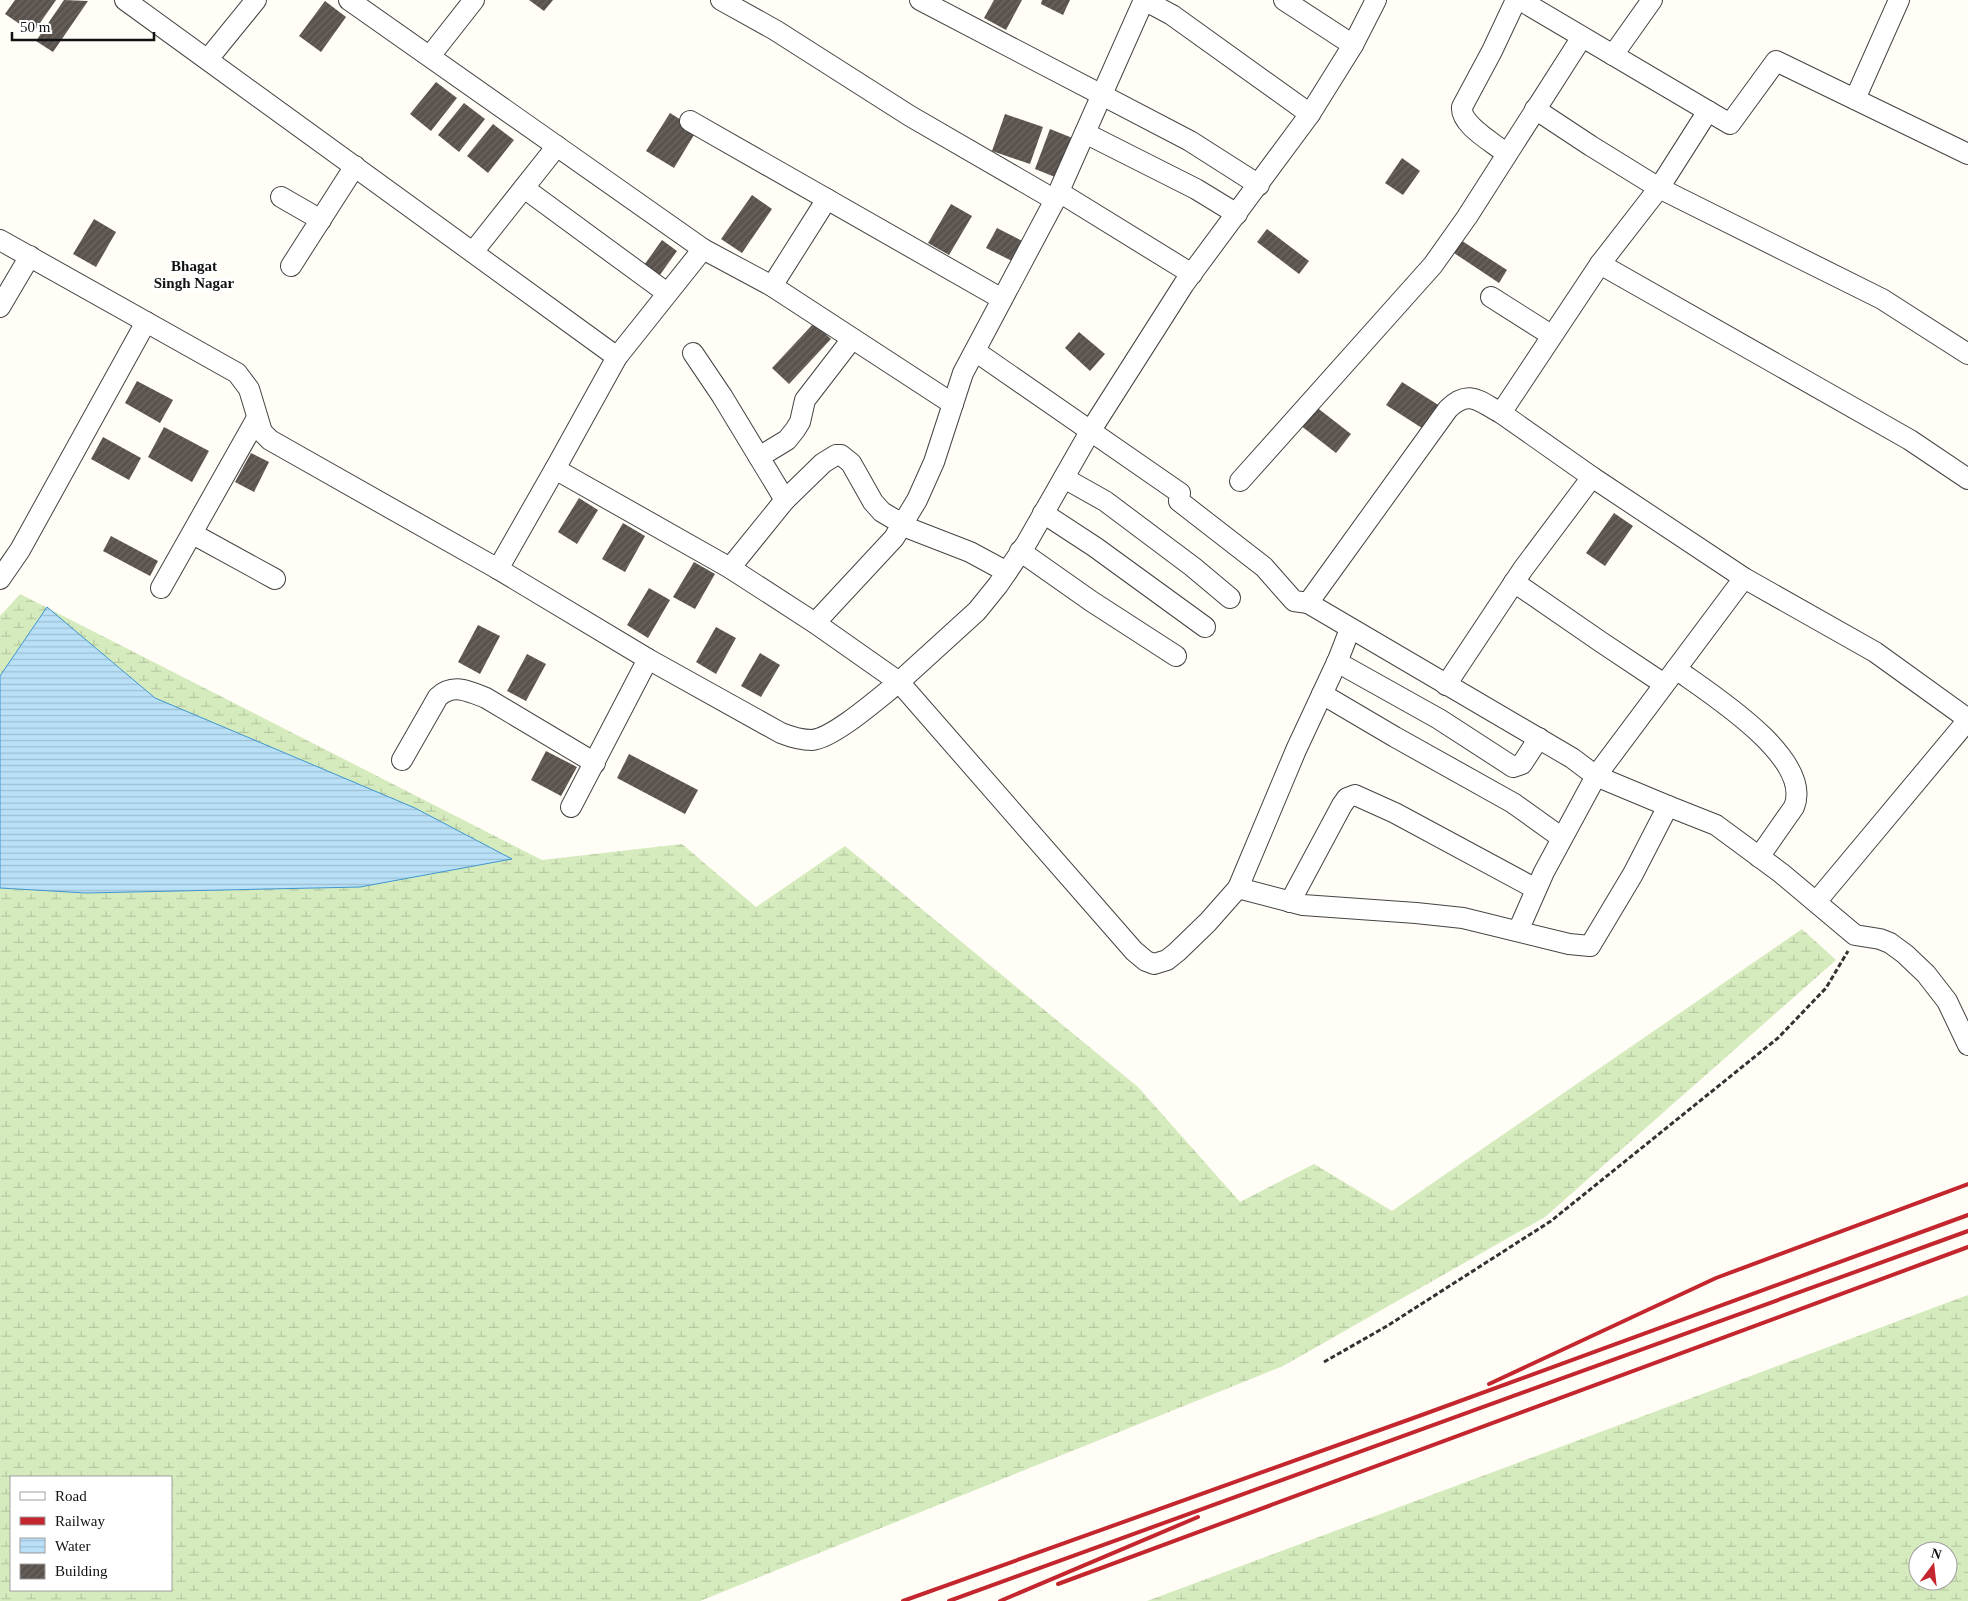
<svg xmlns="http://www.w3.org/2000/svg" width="1968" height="1601" font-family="Georgia,serif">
<defs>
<pattern id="wetland-marsh" width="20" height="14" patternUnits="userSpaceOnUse" patternTransform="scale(1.25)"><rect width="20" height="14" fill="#d5ebbd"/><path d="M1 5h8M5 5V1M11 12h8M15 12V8" fill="none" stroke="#b6c8a1"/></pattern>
<pattern id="water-rules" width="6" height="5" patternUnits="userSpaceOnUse" patternTransform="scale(1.25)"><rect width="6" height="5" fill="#b9e0f7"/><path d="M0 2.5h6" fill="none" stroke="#9ebfd3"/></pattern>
<pattern id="building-hatch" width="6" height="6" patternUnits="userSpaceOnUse" patternTransform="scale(1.25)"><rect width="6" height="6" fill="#5a524d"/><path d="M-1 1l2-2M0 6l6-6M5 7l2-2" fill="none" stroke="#6d6662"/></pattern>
</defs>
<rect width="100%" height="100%" fill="#fffdf5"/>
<g fill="url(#wetland-marsh)" fill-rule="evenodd">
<path d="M20,594l522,266 140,-16 74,63 89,-61 293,241 102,115 74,-38 78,47 410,-282 34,31 -291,257 -262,149 -583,235h-700v-985zM11,1477h160v113h-160z"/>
<path d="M1968,1295v306h-821zM1918,1551h30v30h-30z"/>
</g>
<path fill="url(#water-rules)" stroke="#3f96cf" d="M47,607l108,91 260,110 97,51 -152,28 -274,6 -86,-5v-212z"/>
<g fill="url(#building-hatch)">
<path d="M15,0h41l-23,33 -28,-19z"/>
<path d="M64,0l24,1 -35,51 -17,-11z"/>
<path d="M529,0h24l-9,11z"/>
<path d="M994,0h28l-16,30 -22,-12z"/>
<path d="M1042,0h28l-7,15 -22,-11z"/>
<path d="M325,1l21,16 -25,35 -22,-16z"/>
<path d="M436,82l21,16 -26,33 -21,-17z"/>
<path d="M464,103l21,16 -26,33 -21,-17z"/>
<path d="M670,113l27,17 -23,38 -28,-17z"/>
<path d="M1005,114l38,13 -13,37 -38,-13z"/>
<path d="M493,124l21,16 -26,33 -21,-17z"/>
<path d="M1050,129l25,10 -15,40 -25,-10z"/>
<path d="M1402,158l18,13 -17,24 -18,-12z"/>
<path d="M752,195l20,14 -30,44 -21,-14z"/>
<path d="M951,204l21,12 -23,39 -21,-12z"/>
<path d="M94,219l22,13 -20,35 -23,-13z"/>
<path d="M997,228l31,16 -10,20 -32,-16z"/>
<path d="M1267,229l42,32 -10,13 -42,-32z"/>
<path d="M1459,239l48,31 -8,13 -48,-32z"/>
<path d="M662,240l15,11 -20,28 -15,-11z"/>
<path d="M814,323l17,16 -42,45 -17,-16z"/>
<path d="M1079,332l26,22 -15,17 -25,-23z"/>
<path d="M137,381l36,19 -13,23 -35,-20z"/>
<path d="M1402,382l38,24 -15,24 -39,-25z"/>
<path d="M1315,406l36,28 -15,19 -36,-28z"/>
<path d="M164,427l45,24 -17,31 -44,-25z"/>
<path d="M103,437l38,21 -12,22 -38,-21z"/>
<path d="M251,453l18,9 -15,30 -19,-10z"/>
<path d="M579,498l19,12 -21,34 -19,-12z"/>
<path d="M1614,513l19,13 -28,40 -19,-13z"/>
<path d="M623,523l22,13 -20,36 -23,-13z"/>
<path d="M111,536l47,25 -8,15 -47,-25z"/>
<path d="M694,562l21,12 -20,35 -22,-12z"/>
<path d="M649,588l21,12 -22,38 -21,-13z"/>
<path d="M478,625l22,11 -20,38 -22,-12z"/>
<path d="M716,627l20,11 -20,36 -20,-12z"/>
<path d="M760,653l20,12 -19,32 -20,-11z"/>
<path d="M527,654l19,10 -20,37 -19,-10z"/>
<path d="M546,751l31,16 -16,29 -30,-16z"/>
<path d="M629,754l69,36 -13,24 -68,-36z"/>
</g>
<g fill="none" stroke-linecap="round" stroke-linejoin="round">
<defs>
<g id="street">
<path d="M125,0l492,357"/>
<path d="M349,0l354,249"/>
<path d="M721,0l54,30 135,86 145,84"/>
<path d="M920,0l270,141 69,44"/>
<path d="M1144,0l28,15 138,99"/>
<path d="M1284,0l69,45"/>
<path d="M1520,0l210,124 46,-63 192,93"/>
<path d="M1613,55l39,-55"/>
<path d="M430,56l44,-56"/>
<path d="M208,59l48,-59"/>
<path d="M1855,99l44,-99"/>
<path d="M1535,109l56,37 68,42 223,111 86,55"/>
<path d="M690,121l312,178"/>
<path d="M1085,133l111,56 41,25"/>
<path d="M1507,154c-13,-11 -47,-29 -45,-47l30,-56 24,-51"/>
<path d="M524,188l143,105"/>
<path d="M1059,192l133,82"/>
<path d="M281,197l40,23"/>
<path d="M0,240l237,133 12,16 13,43 8,8 228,129 57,-100 175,99 85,55 84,59 78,-71 21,-26 28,-41 65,-114 93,-146 126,-170 43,-69 23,-45"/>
<path d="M473,252l84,-106"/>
<path d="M1600,264l310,176 58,39"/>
<path d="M291,266l64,-100"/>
<path d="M772,286l55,-87"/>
<path d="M1491,297l60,38"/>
<path d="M0,307l30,-51"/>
<path d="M975,351l205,142 -1,8 85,66 30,34 14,2 264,155 24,18 72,30 48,19 65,48 74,62 25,4 10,4 15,11 21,20 21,27 21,44"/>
<path d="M693,353l29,43 63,104"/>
<path d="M759,457l28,-17 8,-10 5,-8 5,-22 47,-61"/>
<path d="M555,469l62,-112 86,-108 69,37 181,118"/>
<path d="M1064,478l41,23 88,66 37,31"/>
<path d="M1240,481l193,-216 34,-48 115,-180"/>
<path d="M1043,513l52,34 110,80"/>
<path d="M903,526l67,26 37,20"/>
<path d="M193,534l82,45"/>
<path d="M1020,551l71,50 85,55"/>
<path d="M730,568l55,-68 38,-37 13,-8h5l10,8 22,39 9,10 22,13"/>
<path d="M498,569l150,90 133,74c10,4 20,7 31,7 22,-2 68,-43 87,-58l235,269 12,10 8,3 13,-4 10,-8 31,-30 30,-34 58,-138 42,-90 12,-31"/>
<path d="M1744,578l131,74 93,67"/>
<path d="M0,579l20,-29 126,-228"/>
<path d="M1514,582l87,60 63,42"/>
<path d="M161,588l96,-170"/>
<path d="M1308,603l140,-194c21,-21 32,-7 53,4"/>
<path d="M815,623l79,-85 23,-38 17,-38 29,-89 92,-173 89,-200"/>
<path d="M1337,662l102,57 74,48 9,-3 17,-26"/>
<path d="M1676,669c33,24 138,89 118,138l-35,50"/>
<path d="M1446,685l77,-116 69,-92"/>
<path d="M1322,694l73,43 118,66 49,35"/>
<path d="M402,760l36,-63c15,-14 31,-6 48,1l109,65"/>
<path d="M571,807l77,-148"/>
<path d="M1238,888l65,17 113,8 47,5 106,26 21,2 43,-72 35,-68"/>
<path d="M1290,902l52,-97 5,-7 8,-3 40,18 141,76"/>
<path d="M1816,902l152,-182"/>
<path d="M1518,931l26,-59 52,-96 148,-198 -152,-101 -91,-64 99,-149 59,-76 49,-77"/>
</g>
</defs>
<use href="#street" stroke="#444" stroke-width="22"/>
<path stroke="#333" stroke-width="3" stroke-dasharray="5 2.5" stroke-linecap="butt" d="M1324,1362l63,-36 164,-105 227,-183 48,-50 22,-37"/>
<use href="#street" stroke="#fff" stroke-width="20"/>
<g stroke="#c4262e" stroke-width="4">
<path d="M1489,1384l227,-106 252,-94"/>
<path d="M1058,1584l910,-337"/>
<path d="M903,1601l516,-185 549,-201"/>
<path d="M949,1601l1019,-370"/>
<path d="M1000,1601l198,-84"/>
</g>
</g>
<g text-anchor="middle" stroke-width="5" stroke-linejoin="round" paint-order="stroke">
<g font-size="15" font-weight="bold" fill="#111" stroke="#fff">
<text x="194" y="271">Bhagat<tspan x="194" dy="17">Singh Nagar</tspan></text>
</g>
</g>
<rect x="10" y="1476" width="162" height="115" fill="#ffffff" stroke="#a0a0a0"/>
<rect x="20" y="1492" width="25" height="8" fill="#ffffff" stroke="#a0a0a0"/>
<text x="55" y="1501" font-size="15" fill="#111111">Road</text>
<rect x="20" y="1517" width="25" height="8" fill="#c4262e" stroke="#a0a0a0"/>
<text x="55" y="1526" font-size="15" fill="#111111">Railway</text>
<rect x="20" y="1538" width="25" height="15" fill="url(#water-rules)" stroke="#a0a0a0"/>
<text x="55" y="1551" font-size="15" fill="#111111">Water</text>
<rect x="20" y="1564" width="25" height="15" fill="url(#building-hatch)" stroke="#a0a0a0"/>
<text x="55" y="1576" font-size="15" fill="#111111">Building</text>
<g transform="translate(1933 1566) rotate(15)"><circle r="24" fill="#ffffff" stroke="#a0a0a0"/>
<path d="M0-4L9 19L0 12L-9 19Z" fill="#c4262e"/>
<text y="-8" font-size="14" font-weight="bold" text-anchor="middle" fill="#111111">N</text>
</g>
<path d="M12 32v8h142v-8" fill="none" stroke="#111111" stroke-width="2.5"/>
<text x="20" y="32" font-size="15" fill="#111111" stroke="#ffffff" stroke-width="4" paint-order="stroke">50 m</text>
</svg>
